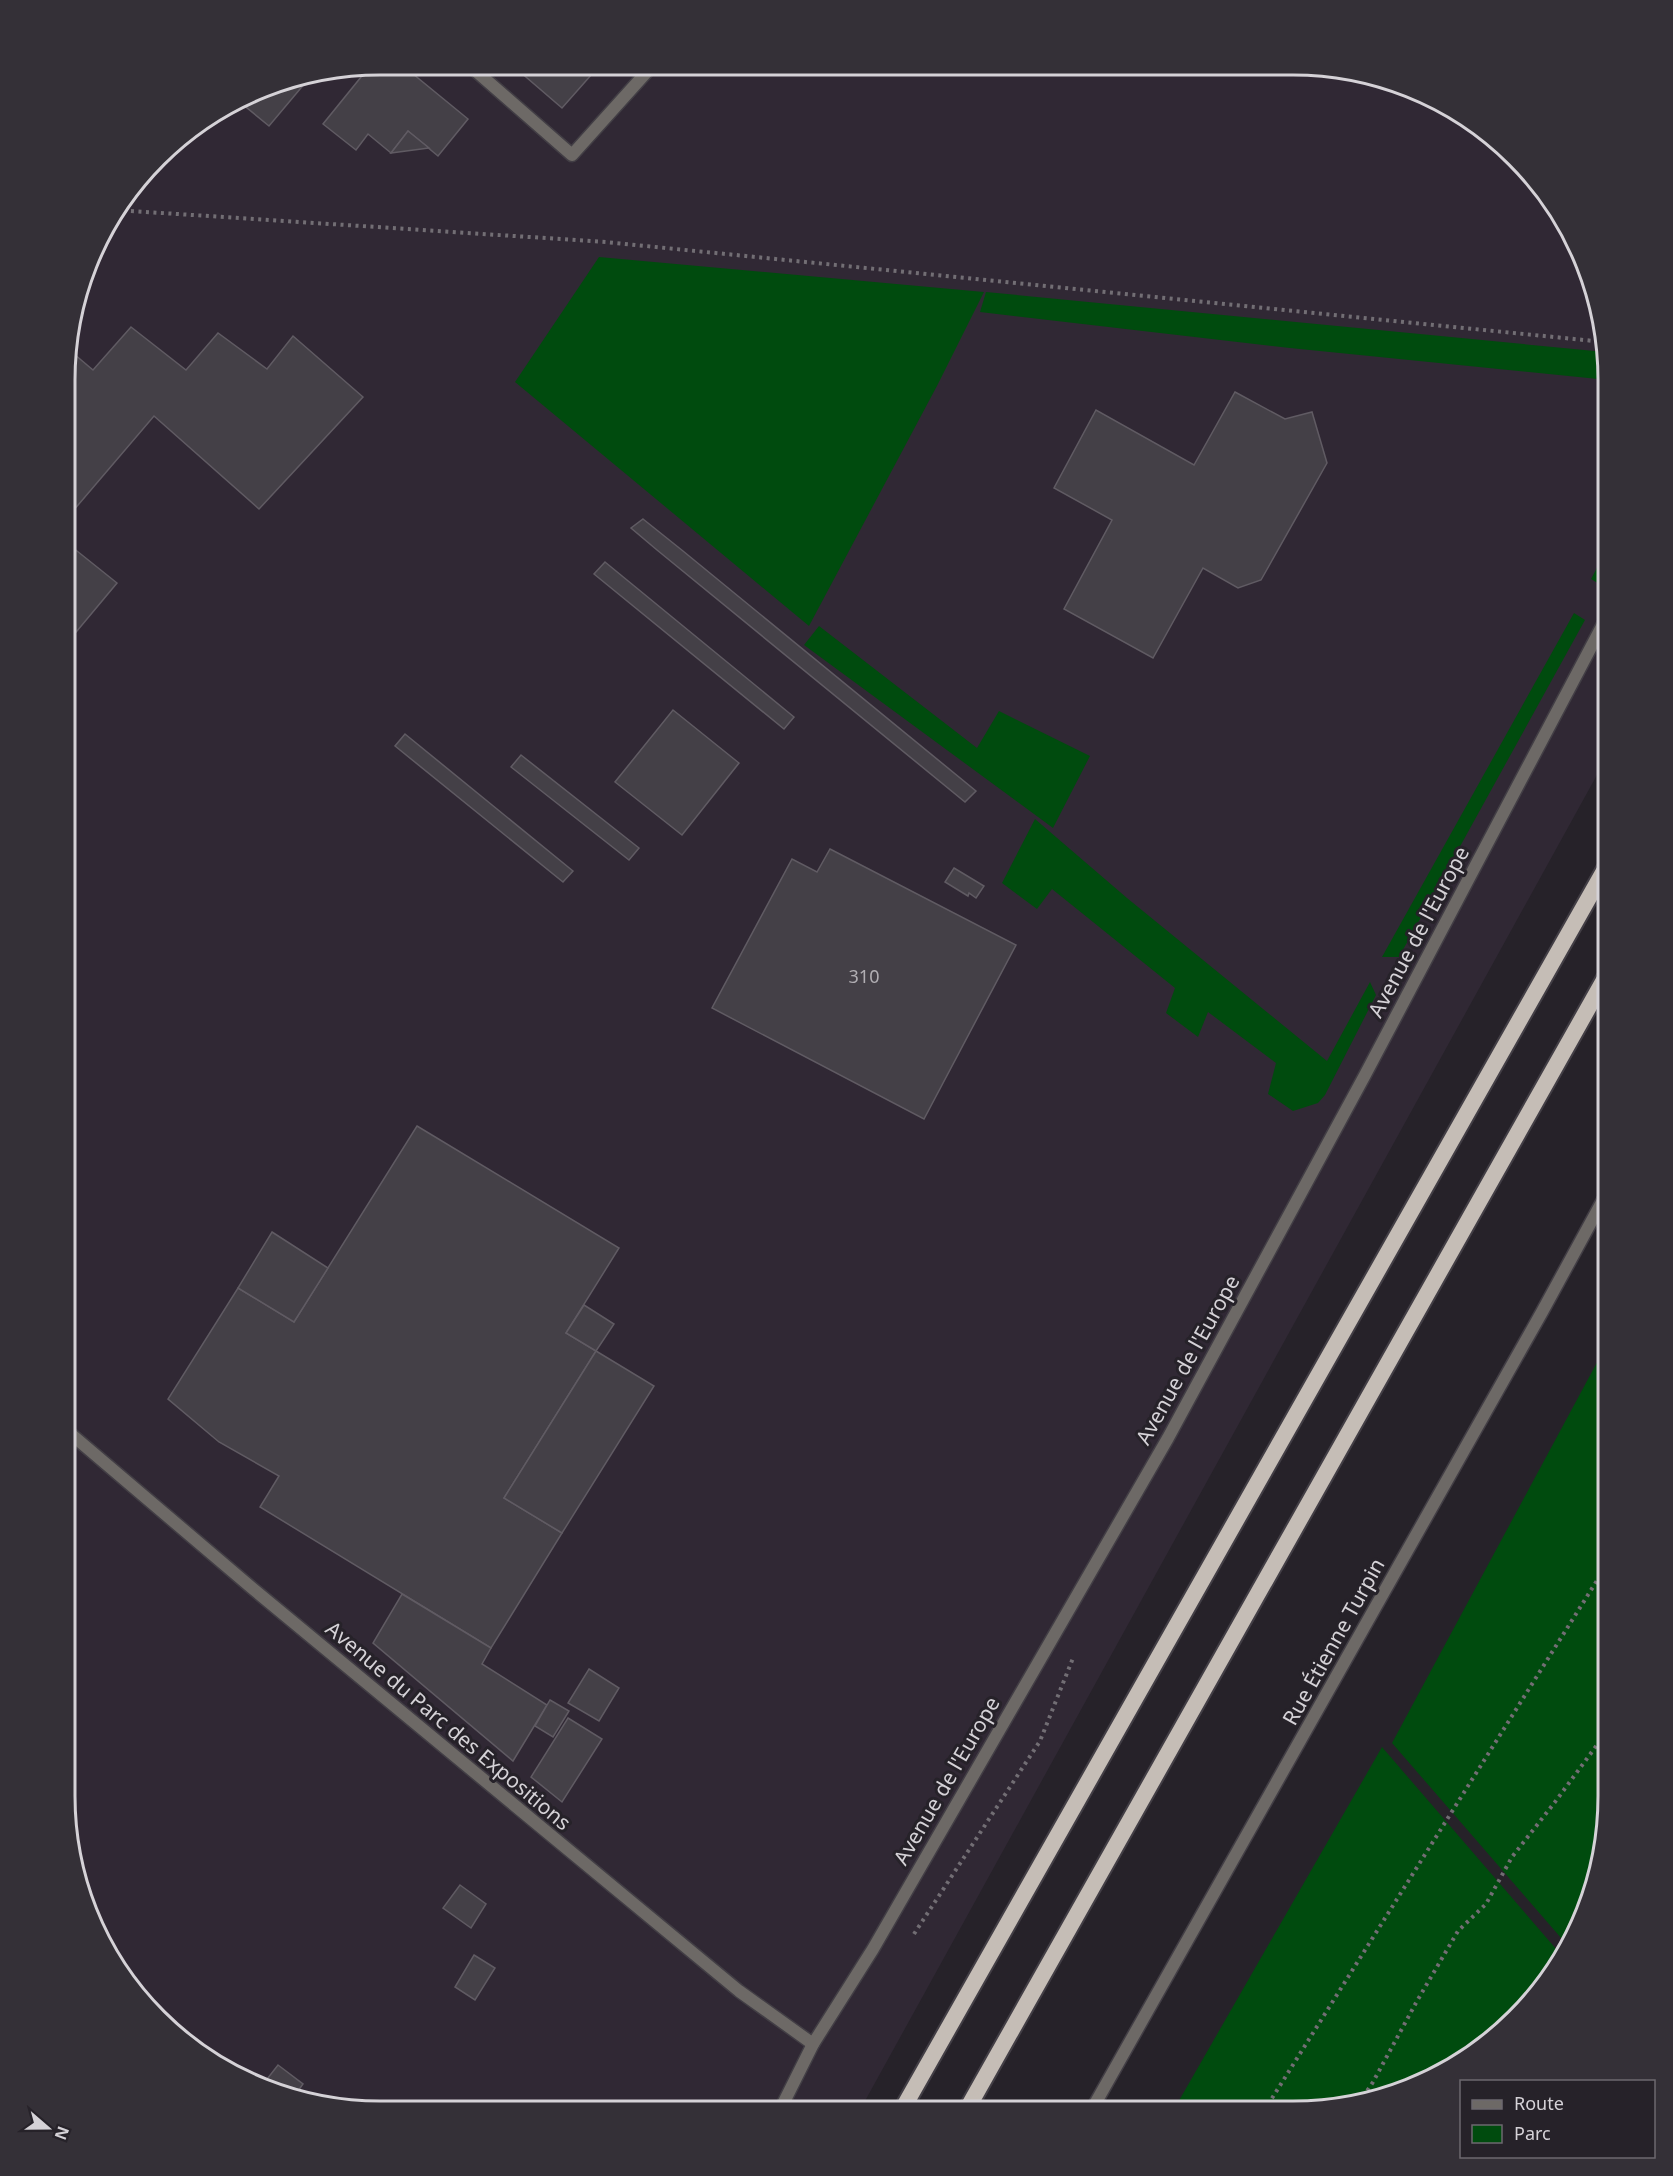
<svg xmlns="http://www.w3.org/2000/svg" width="1673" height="2176" font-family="'Noto Sans',sans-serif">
<rect width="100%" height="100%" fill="#262229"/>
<path fill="#302834" d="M380,65l955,2 79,21 71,41 46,43 45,68 22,58 10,81v376l-748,1355 -521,-1 -80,-21 -55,-30 -61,-54 -46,-68 -22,-58 -10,-81 2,-1459 40,-116 65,-80 106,-61z"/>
<g fill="#004b0e">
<path d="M599,257l385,35 -46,92 -129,242 -294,-244z"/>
<path d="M986,292l619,60 3,28 -318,-32 -310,-36z"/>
<path d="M1608,547v24l-7,14 -10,-6z"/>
<path d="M1574,613l11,7 -186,337h-17z"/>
<path d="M819,626l158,122 22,-37 91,45 -37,72 -249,-183z"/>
<path d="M1035,819l92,79 200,163 43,-79 6,13 -51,100 -7,8 -25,8 -25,-17 8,-31 -68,-51 -10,25 -32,-24 9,-25 -123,-99 -15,20 -35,-26z"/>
<path d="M1608,1342v475l-16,80 -24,49 -176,-203z"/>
<path d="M1382,1747l181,210 -7,14 -55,62 -68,46 -58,22 -81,10h-121z"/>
</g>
<g fill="#444047" stroke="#605b63" stroke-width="1.5">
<path d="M380,64l22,1 66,54 -30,37 -30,-25 -17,22 -23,-19 -12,16 -33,-26 47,-58z"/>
<path d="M512,65h88l-38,43z"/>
<path d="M1182,67h108l-95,8z"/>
<path d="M311,76l-42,50 -28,-23 37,-22z"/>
<path d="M408,131l21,17 -38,5z"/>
<path d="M131,327l55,43 32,-37 49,36 26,-33 70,61 -104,112 -105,-93 -87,102v-170l26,22z"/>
<path d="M1235,392l50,27 27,-7 15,51 -66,117 -23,8 -35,-20 -50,90 -89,-49 48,-89 -58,-32 42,-78 98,55z"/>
<path d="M643,519l40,32 293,240 -11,11 -308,-252 -26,-22z"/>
<path d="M67,543l50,40 -50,60z"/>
<path d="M605,562l189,155 -10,12 -190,-155z"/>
<path d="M673,710l66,53 -57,72 -67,-53z"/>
<path d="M405,734l168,137 -10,11 -168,-136z"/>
<path d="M521,755l118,93 -10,12 -118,-93z"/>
<path d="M830,849l186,96 -92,174 -212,-111 80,-149 25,13z"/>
<path d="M954,868l30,18 -8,12 -7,-5 -1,3 -23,-14z"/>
<path d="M417,1126l202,122 -53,85 30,18 -92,147 58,35 -71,115 -231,-141 19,-31 -60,-34 -51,-43 70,-111 56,34z"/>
<path d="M272,1232l56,36 -34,54 -56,-34z"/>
<path d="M584,1305l30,19 -18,27 -30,-18z"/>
<path d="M596,1351l58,35 -92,147 -58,-35z"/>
<path d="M402,1594l89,54 -9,16 65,41 -34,56 -140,-118z"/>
<path d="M589,1669l30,19 -20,33 -31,-18z"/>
<path d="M550,1700l19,11 -16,26 -18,-11z"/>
<path d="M568,1718l34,21 -40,63 -31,-25z"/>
<path d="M460,1885l26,19 -15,24 -28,-20z"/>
<path d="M474,1955l21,13 -20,32 -20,-13z"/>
<path d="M278,2065l25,19 -9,13 -34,-9z"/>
<path d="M317,2094l14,11 -2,1 -17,-4z"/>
</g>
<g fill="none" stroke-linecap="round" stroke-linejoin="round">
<defs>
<path id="service" d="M469,65l103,90 81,-90"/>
<g id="minor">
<path d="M65,1429l187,159 487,403 74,53"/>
<path d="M780,2110l33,-66 60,-95 295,-511 197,-363 243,-460"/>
<path d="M1091,2111l451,-799 66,-121"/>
</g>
<g id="trunk">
<path d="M902,2110l706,-1246"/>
<path d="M966,2111l642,-1138"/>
</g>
</defs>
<use href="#service" stroke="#423e45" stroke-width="15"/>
<use href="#minor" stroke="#423e45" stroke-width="15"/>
<use href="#trunk" stroke="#423e45" stroke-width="20"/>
<g stroke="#726e74" stroke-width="4" stroke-dasharray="3 4.5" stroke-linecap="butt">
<path d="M116,210l490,32 998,100"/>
<path d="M914,1934l126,-193 33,-83"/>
<path d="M1359,2103l14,-21 44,-81 41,-70 28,-27 26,-47 43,-55 53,-72"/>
<path d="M1264,2111l344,-548"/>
</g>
<use href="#service" stroke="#6d6966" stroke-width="12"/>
<use href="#minor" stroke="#6d6966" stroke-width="12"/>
<use href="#trunk" stroke="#c5bdb6" stroke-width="16"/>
</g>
<g text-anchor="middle" stroke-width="6" stroke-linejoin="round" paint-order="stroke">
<g font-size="18" fill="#b1aeb3">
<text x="864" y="983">310</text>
</g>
<g font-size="21" fill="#d5d2d7" stroke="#262229">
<text transform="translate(1419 932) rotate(-62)" y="7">Avenue de l'Europe</text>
<text transform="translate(1188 1360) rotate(-61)" y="7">Avenue de l'Europe</text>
<text transform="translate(1334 1642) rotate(-61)" y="7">Rue Étienne Turpin</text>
<text transform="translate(448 1726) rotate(40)" y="7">Avenue du Parc des Expositions</text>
<text transform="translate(947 1781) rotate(-60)" y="7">Avenue de l'Europe</text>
</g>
</g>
<path d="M0 0H1673V2176H0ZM380 75H1293A305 305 0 0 1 1598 380V1796A305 305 0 0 1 1293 2101H380A305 305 0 0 1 75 1796V380A305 305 0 0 1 380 75Z" fill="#343037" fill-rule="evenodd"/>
<path fill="none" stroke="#d5d2d7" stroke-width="3" d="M380 75H1293A305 305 0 0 1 1598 380V1796A305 305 0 0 1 1293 2101H380A305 305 0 0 1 75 1796V380A305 305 0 0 1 380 75Z"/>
<rect x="1460" y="2080" width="195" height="78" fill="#262229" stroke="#6c686f" stroke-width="1.5"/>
<rect x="1472" y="2100" width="30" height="9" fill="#6d6966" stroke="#6c686f" stroke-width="1.5"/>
<text x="1514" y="2110" font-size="18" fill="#d5d2d7">Route</text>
<rect x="1472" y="2125" width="30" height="18" fill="#004b0e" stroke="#6c686f" stroke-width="1.5"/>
<text x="1514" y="2140" font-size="18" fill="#d5d2d7">Parc</text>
<g transform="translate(48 2128) rotate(110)" stroke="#262229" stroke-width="4.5" paint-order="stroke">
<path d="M0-4.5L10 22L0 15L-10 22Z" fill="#d5d2d7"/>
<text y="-9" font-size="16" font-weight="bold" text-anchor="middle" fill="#d5d2d7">N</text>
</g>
</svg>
